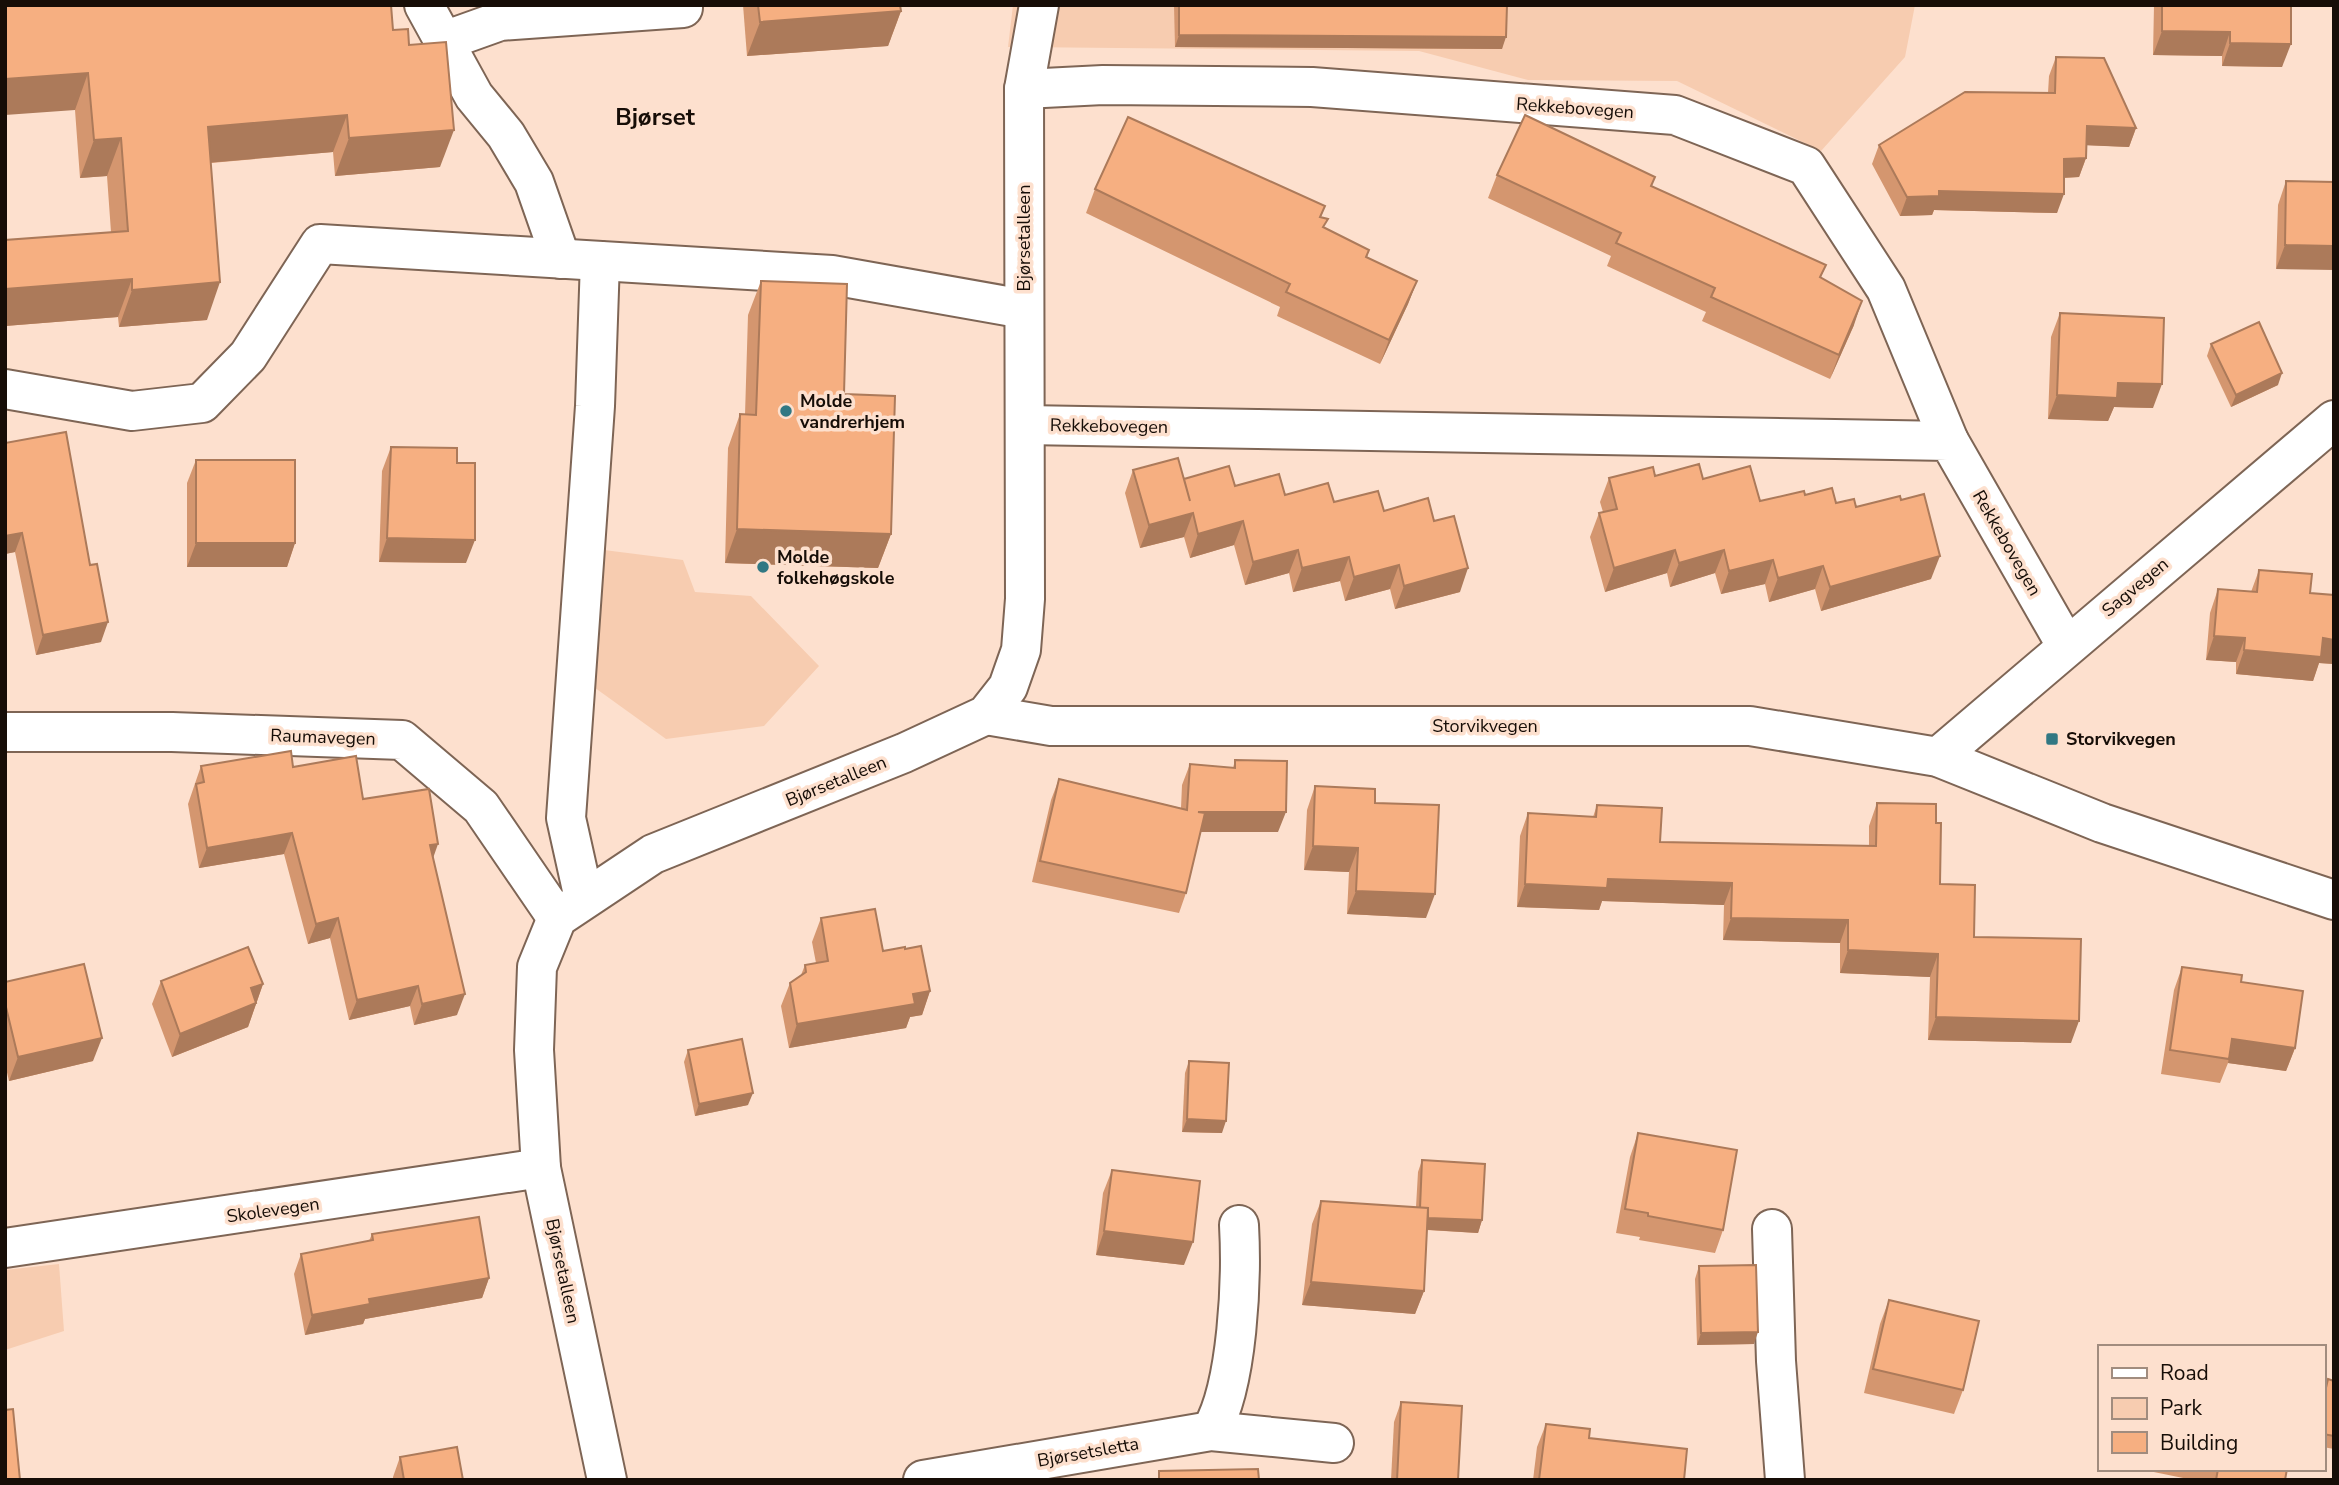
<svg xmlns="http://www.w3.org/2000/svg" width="2339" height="1485" font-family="'Nunito Sans',sans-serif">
<rect width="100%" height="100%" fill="#fde0ce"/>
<g fill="#f7ccb0">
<path d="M1013,5h902l-10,52 -84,94 -144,-70 -149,-1 -109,-29 -411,-4z"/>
<path d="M604,550l79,10 12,32 56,4 68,70 -55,60 -98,13 -75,-54z"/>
<path d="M59,1264l5,67 -59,19v-80z"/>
</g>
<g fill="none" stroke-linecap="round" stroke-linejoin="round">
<defs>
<g id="minor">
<path d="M424,5l50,91 32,39 28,47 27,77"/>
<path d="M444,41l56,-20 183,-13"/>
<path d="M1024,89l79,-4 209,2 363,28 131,51 80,123 63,152"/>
<path d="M5,389l127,22 70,-8 46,-47 72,-112 512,31 192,34"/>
<path d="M1025,425l924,16 117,204"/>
<path d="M986,715l65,11h699l188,31 164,66 232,77"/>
<path d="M5,732h167l230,8 79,67 76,111"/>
<path d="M1938,757l396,-337"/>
<path d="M584,899l-18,-81 29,-412 5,-145"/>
<path d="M1772,1229l4,132 9,119"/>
<path d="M5,1248l536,-80"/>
<path d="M1211,1431c27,-46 31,-152 28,-206"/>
<path d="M923,1480l288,-49 123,12"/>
</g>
<path id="major" d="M607,1480l-66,-312 -7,-118 3,-83 20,-49 96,-64 251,-101 82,-38 22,-28 13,-37 4,-51 -1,-510 15,-84"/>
</defs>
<use href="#minor" stroke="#7e6555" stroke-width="42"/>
<use href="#major" stroke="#7e6555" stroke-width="42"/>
<use href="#minor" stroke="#fff" stroke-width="38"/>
<use href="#major" stroke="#fff" stroke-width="38"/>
</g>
<g fill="#d4966f">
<path d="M5,5l388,25 16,15 31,122 -105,9 -2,-24 -122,11 -4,157 -88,7 -1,-10 -113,9v-86l106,-8 -4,-56 -27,2 -5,-68z"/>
<path d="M743,5h157l1,6 -13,35 -141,10z"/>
<path d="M1174,5h333l-5,44 -327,-2z"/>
<path d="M2154,5h137l-9,62 -60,-1v-10l-69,-1z"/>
<path d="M2056,57l80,71 -7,19 -42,-2 -1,13 -7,19 -15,1 -7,35 -123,-3 -2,5 -32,1 -28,-52 7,-19 169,-52 1,-17z"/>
<path d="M1497,175l158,2 -4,9 175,79 -5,12 33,48 -24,54 -128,-58 4,-9 -99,-46 4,-10 -123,-58z"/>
<path d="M2286,181l48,1 -58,87 2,-64z"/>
<path d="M1095,189l230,17 -4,11 3,11 45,22 -2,7 50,24 -9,23 -28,60 -103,-48 3,-9 -194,-94z"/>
<path d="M761,281l83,113 47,140 -13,34 -153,-5 3,-115 12,-34 5,1 3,-100z"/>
<path d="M2060,313l93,95 -39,-1 -6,14 -60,-2 3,-82z"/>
<path d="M2211,344l67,41 -47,22 -24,-51z"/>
<path d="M5,443l85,122 11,77 -65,13 -21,-103 -10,2z"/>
<path d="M391,447l66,16 9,100 -87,-1 3,-91z"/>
<path d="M196,460l99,83 -8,24h-100v-84z"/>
<path d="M1133,470l51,9 51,7 149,25 50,10 26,71 -65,17 -5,-20 -45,12 -5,-20 -47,11 -4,-19 -44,12 -11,-40 -44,13 -6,-21 -44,11 -15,-55z"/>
<path d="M1655,476l48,3 57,22 45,-6 51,12 75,72 -110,32 -6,-22 -46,13 -4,-18 -44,10 -6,-21 -45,14 -3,-14 -62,19 -15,-55 9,-24 4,-1 -3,-10 9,-24z"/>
<path d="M2259,570l51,23 24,2v69l-15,-1 -6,18 -77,-7v-12l-30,-2 4,-47 8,-24 33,3z"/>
<path d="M1235,760l43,72h-78l-14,61 -7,20 -147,-31 19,-82 8,-21 122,29 1,-23 8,-21 43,4z"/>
<path d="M201,766l92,1 70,32 70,60 24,156 -43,10 -4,-19 -61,14 -19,-82 -22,6 -24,-90 -85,14 -11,-64z"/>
<path d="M1315,786l60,17 51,115 -79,-4 2,-42 -45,-2 3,-60z"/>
<path d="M1877,803l59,20 4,61 34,53 97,106 -143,-3 2,-63 -90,-4v-30l-117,-3 1,-35 -122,-4 -3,9 -82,-3 3,-71 8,-23 65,4 4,-12 63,37 209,4v-20z"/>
<path d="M821,918l62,33 22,-2 25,42 -8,24 -12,2 -4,11 -117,20 -8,-42 9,-23 11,-8 4,-10 11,-2 -4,-21z"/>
<path d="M2182,967l59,15 54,66 -9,23 -58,-8 -8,20 -59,-9 13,-84z"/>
<path d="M161,981l102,3 -15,43 -76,30 -20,-53z"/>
<path d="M5,982l88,79 -84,20 -4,-17z"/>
<path d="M688,1050l60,55 -53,11 -11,-54z"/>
<path d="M1189,1061l33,72 -40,-1 3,-59z"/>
<path d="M1638,1133l85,97 -8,23 -76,-13 1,-3 -24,-4 14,-76z"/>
<path d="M1422,1160l60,60 -4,13 -51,-3 -3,61 -9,23 -113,-9 10,-81 9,-23 95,6 2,-35z"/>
<path d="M1112,1170l72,95 -88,-10 7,-62z"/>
<path d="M372,1234l117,44 -7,20 -117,21 -2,5 -58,11 -11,-61 7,-20 68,-13z"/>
<path d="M1699,1266l55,78 -57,1 -2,-66z"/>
<path d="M1889,1300l74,90 -9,24 -90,-21 16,-69z"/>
<path d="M2328,1379l6,2v68l-11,-2v-53z"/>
<path d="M1401,1402l57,78h-67l3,-58z"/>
<path d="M1546,1424l43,14 95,42h-151l4,-33z"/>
<path d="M400,1457l63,23h-70v-3z"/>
<path d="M2139,1469h148l-2,11h-92z"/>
</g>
<g fill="#ac7a5a">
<path d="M901,11l-13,35 -141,10 13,-34z"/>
<path d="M2162,31l68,1 -8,24 -69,-1z"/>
<path d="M1179,35l327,2 -4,12 -327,-2z"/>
<path d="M2230,43l61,1 -9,23 -60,-1z"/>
<path d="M88,73l-13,37 -70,5v-36z"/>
<path d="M347,115l-14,37 -139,12 14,-37z"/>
<path d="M2087,126l49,2 -7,19 -49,-2z"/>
<path d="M454,130l-14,37 -105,9 14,-38z"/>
<path d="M121,138l-14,38 -27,2 14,-38z"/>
<path d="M2086,158l-7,19 -21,1 6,-19z"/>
<path d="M1939,191l125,3 -7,19 -123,-3 -2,5 -32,1 7,-19z"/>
<path d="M2285,245l49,1v24l-58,-1z"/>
<path d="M132,279l-14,38 -113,9v-37z"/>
<path d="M1417,281l-9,23 -28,60 9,-24z"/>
<path d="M220,282l-13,38 -88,7 13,-37z"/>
<path d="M1862,301l-8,24 -24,54 9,-24z"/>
<path d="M2282,373l-4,12 -47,22 5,-12z"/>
<path d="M2118,383l44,1 -9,24 -39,-1 -6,14 -60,-2 9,-24z"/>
<path d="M1193,513l-9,24 -44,11 9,-23z"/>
<path d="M1243,521l-9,24 -44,13 8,-24z"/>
<path d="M737,529l154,5 -13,34 -153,-5z"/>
<path d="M22,533l-7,19 -10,2v-18z"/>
<path d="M387,538l88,2 -9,23 -87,-1z"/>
<path d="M196,543h99l-8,24h-100z"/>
<path d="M1298,550l-9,23 -44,12 8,-23z"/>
<path d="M1675,550l-8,23 -62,19 9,-24z"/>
<path d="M1724,550l-9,23 -45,14 9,-24z"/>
<path d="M1940,556l-9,23 -110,32 9,-24z"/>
<path d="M1349,557l-9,24 -47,11 9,-24z"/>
<path d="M1773,560l-8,24 -44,10 8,-23z"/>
<path d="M1399,565l-9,24 -45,12 9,-24z"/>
<path d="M1823,566l-8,23 -46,13 9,-24z"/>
<path d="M1468,568l-8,24 -65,17 9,-23z"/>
<path d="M108,622l-7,20 -65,13 7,-20z"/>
<path d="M2214,636l31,2 -9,24 -30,-2z"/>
<path d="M2323,638l11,2v24l-15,-1 -6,18 -77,-7 8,-24z"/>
<path d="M1198,812h88l-8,20h-87z"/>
<path d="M292,833l-8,21 -85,14 8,-20z"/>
<path d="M438,844l-7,20 -1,-19z"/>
<path d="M1313,846l45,2 -9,24 -45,-2z"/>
<path d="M1608,879l124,4 -8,22 -122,-4 -3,9 -82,-3 8,-23z"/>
<path d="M1356,891l79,3 -9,24 -79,-4z"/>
<path d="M338,918l-8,20 -22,6 8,-20z"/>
<path d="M1731,918l117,2 -8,23 -117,-3z"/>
<path d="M1848,950l90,4 -8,23 -90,-4z"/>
<path d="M263,984l-15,43 -76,30 8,-23 71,-46z"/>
<path d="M418,986l-8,20 -61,14 8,-20z"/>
<path d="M930,991l-8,24 -12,2 -4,11 -117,20 8,-24 116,-30z"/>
<path d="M465,994l-8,21 -43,10 8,-21z"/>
<path d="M1936,1017l143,4 -8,22 -143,-3z"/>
<path d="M102,1038l-9,23 -84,20 9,-24z"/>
<path d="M2232,1039l63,9 -9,23 -58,-8z"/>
<path d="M753,1093l-5,12 -53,11 4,-12z"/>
<path d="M1187,1119l39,2 -4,12 -40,-1z"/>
<path d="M1419,1217l63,3 -4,13 -63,-4z"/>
<path d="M1104,1231l89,11 -9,23 -88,-10z"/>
<path d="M489,1278l-7,20 -117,21 -2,5 -58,11 7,-20 57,-16z"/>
<path d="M1311,1282l113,9 -9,23 -113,-9z"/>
<path d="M1758,1332l-4,12 -57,1 4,-12z"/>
</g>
<g fill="#f6af81" stroke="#ac7a5a" stroke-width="2">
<path d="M5,5h386l2,25 15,-1 1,16 37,-3 8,88 -105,8 -2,-23 -139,12 12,155 -88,8v-11l-127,10v-49l123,-9 -7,-93 -27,2 -6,-67 -83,6z"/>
<path d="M758,5h142l1,6 -141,11z"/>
<path d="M1179,5h328l-1,32 -327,-2z"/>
<path d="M2162,5h129v39l-61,-1v-11l-68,-1z"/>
<path d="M2056,57l48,1 32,70 -49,-2 -1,32 -22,1v35l-125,-3v5l-32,1 -28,-52 86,-53 90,1z"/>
<path d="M1525,115l130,62 -4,9 175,79 -6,12 42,24 -23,54 -128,-58 4,-9 -99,-45 5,-10 -124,-58z"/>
<path d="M1128,117l197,89 -5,11 8,2 -5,8 46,23 -3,7 51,24 -28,59 -103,-48 4,-8 -195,-95z"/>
<path d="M2286,181l48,1v64l-49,-1z"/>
<path d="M761,281l86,3 -3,110 51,2 -4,138 -154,-5 3,-115 16,1z"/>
<path d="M2060,313l104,5 -2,66 -44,-1 -1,15 -60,-3z"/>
<path d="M2259,322l23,51 -46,22 -25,-51z"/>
<path d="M66,432l24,133 7,-1 11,58 -65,13 -21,-102 -17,3v-93z"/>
<path d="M391,447l66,1v15h18v77l-88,-2z"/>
<path d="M1178,458l12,43 -6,-22 45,-13 6,20 44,-12 6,21 43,-12 6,19 44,-11 6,20 44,-13 6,23 20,-5 14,52 -64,18 -5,-21 -45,12 -5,-20 -47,11 -4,-18 -45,12 -10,-41 -45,13 -5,-21 -44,12 -16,-55z"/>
<rect x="196" y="460" width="99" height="83"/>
<path d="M1699,464l4,15 47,-13 10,35 44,-10 1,4 27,-7 4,15 18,-4 2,8 44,-11 1,4 23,-6 16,62 -110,31 -7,-21 -45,12 -5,-18 -44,11 -5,-21 -45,13 -4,-13 -61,18 -15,-55 18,-4 -8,-31 44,-11 2,9z"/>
<path d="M2259,570l53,4 -2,19 24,2v45l-11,-2 -2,19 -77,-7 1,-12 -31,-2 4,-47 39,3z"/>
<path d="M291,751l2,16 63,-11 7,43 66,-10 9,55 -8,1 35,149 -43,10 -4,-18 -61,14 -19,-82 -22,6 -24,-91 -85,15 -11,-64 8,-2 -3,-16z"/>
<path d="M1235,760l52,1 -1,51h-88l7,1 -19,80 -146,-32 19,-82 128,31 3,-46 45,4z"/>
<path d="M1315,786l60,3v14l64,2 -4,89 -79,-3 2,-43 -45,-2z"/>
<path d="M1877,803l59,1v19h5l-1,61 35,1 -1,52 107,2 -2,82 -143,-4 2,-63 -90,-4v-30l-117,-2 1,-35 -124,-4 -1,9 -82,-4 3,-71 68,4 1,-12 65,3 -2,34 216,4z"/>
<path d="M875,909l8,42 22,-4v2l16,-3 9,45 -17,3 2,10 -118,20 -7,-41 16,-11 -1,-7 23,-4 -7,-43z"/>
<path d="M248,947l15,37 -12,4 5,15 -76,31 -19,-53z"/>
<path d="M84,964l18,74 -84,19 -13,-54v-21z"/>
<path d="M2182,967l60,8 -1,7 62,9 -8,57 -63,-9 -3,20 -59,-9z"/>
<path d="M742,1039l11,54 -54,11 -11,-54z"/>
<path d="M1189,1061l40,2 -3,58 -39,-2z"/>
<path d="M1638,1133l99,17 -14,80 -75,-14v-3l-23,-4z"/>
<path d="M1422,1160l63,4 -3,56 -54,-2v-10h-8z"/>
<path d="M1112,1170l88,11 -7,61 -89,-11z"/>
<path d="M1321,1201l107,7 -4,83 -113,-9z"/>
<path d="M479,1217l10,61 -120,21 1,5 -58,11 -11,-61 72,-14 -1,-6z"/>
<path d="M1756,1265l2,67 -57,1 -2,-67z"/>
<path d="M1889,1300l90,21 -16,69 -90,-21z"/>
<path d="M2328,1379l6,2v55l-11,-2v-33z"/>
<path d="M1401,1402l61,4 -4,74h-61z"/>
<path d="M13,1409l7,71h-15v-70z"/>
<path d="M1546,1424l44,5 -1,9 98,11 -3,31h-145z"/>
<path d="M457,1447l6,33h-59l-4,-23z"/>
<path d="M1258,1469l1,11h-100v-9z"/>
<path d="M2218,1469h69l-2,11h-69z"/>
</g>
<g fill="#317883" stroke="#fde0ce" stroke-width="2.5">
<circle cx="786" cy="411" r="7"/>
<circle cx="763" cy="567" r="7"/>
<rect x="2045" y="732" width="14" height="14" rx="3.5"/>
</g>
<g text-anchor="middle" stroke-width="7" stroke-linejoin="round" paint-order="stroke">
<g font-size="18" fill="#160d07" stroke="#fde0ce">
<text transform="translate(1575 108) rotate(4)" y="6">Rekkebovegen</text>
<text transform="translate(1024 238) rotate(-90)" y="6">Bjørsetalleen</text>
<text transform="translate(1109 426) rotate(1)" y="6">Rekkebovegen</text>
<text transform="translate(2007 543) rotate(60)" y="6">Rekkebovegen</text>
<text transform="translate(2135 587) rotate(-40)" y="6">Sagvegen</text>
<text x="1485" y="732">Storvikvegen</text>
<text transform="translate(323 737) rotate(2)" y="6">Raumavegen</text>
<text transform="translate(836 781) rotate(-22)" y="6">Bjørsetalleen</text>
<text transform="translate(273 1210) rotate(-8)" y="6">Skolevegen</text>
<text transform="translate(563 1271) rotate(78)" y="6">Bjørsetalleen</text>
<text transform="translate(1088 1452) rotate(-10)" y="6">Bjørsetsletta</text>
</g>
<g font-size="18" font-weight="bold" fill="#160d07" stroke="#fde0ce" text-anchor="start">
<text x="800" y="407">Molde<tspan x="800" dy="21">vandrerhjem</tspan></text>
<text x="777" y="563">Molde<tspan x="777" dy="21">folkehøgskole</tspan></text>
<text x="2066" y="745">Storvikvegen</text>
</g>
<g font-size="24" font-weight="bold" fill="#160d07" stroke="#fde0ce">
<text x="655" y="125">Bjørset</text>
</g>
</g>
<rect width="2339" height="1485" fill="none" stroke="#160d07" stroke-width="14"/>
<rect x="2098" y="1345" width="228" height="126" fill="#fde0ce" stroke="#a18c7e" stroke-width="2"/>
<rect x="2112" y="1368" width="35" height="10" fill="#ffffff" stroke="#a18c7e" stroke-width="2"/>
<text x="2160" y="1380" font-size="21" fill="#160d07">Road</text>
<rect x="2112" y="1398" width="35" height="21" fill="#f7ccb0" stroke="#a18c7e" stroke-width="2"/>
<text x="2160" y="1415" font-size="21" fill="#160d07">Park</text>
<rect x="2112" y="1432" width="35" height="21" fill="#f6af81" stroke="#a18c7e" stroke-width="2"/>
<text x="2160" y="1450" font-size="21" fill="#160d07">Building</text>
</svg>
